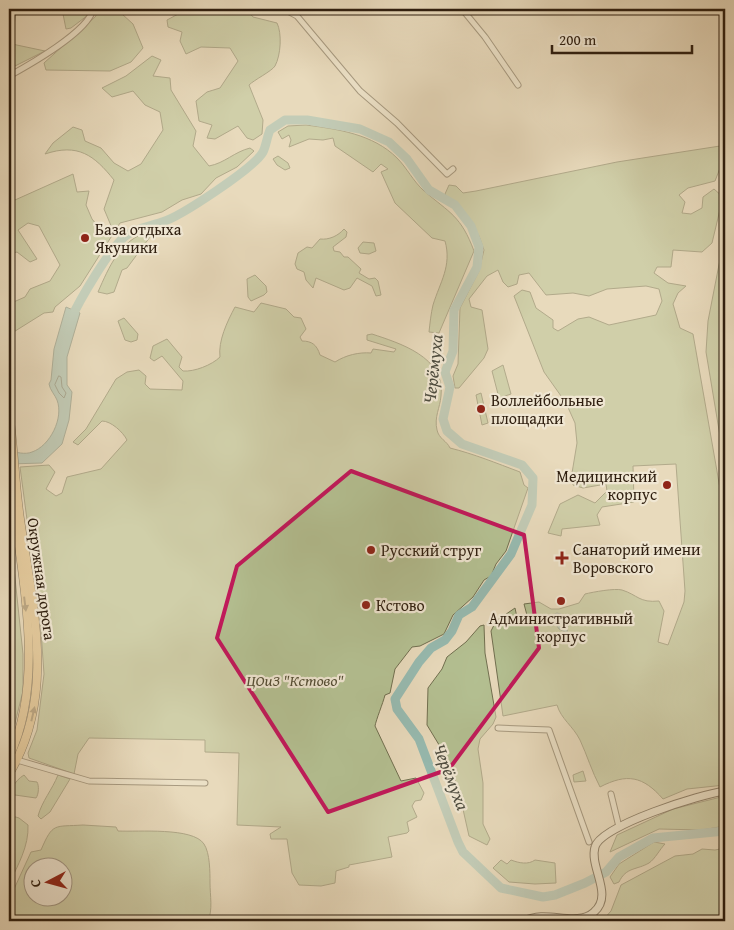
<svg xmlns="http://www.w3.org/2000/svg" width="734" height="930" font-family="'Gentium Book Plus',serif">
<rect width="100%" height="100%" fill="#e8dabc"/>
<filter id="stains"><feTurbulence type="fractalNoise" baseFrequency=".004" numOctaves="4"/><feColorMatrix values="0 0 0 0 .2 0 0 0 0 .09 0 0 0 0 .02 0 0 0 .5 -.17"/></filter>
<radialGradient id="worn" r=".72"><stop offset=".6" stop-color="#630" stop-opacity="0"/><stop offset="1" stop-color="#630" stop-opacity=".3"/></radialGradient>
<g fill="#b4c092" stroke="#716f50" fill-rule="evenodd">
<path d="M9,9h7l-4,35 33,7 -36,18z"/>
<path d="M62,9h29l1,3 -21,16 -5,1z"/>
<path d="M95,9h28l-1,5 11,10 10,24 -12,14 -21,9 -64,-1 -2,-7 52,-47z"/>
<path d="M182,9h64l7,8 24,6c5,10 4,32 -2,43 -3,5 -21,14 -26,19l14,35 -1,14 -9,6 -6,-2 -9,-12 -23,13 -8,-1 5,-13 -13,-4 -3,-20 11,-9 13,-4 18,-27 -8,-13 -29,-1 -15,7 -6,-13 2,-9 -14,-5 -1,-7 15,-8z"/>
<path d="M152,56l9,4 -8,16 17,2 1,12 25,41 -3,15 16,20c16,-3 25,-14 41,-18l4,3 -17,16 -21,11 -15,16 -19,6 -20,12 -42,11 -40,63 -25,21 -2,5 -9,1 -32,20 -3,-3v-26l16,-7 5,-8 20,-8 10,-16 -21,-39 -11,-3 -10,7 19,29 -7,3 -13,-10 -8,2v-68l6,14 58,-26 4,18 12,-1 -3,14 6,14 10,12 10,-3 -8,-19 10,-29c-20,-25 -36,-37 -69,-26l8,-11 20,-16 9,3 3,11 16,7 13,15 14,8 13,-7 22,-34 -3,-18 -15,-7 -12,-14 -21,6 -10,-9 24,-12z"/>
<path d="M306,125c31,4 67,9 91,33 10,10 16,23 27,33 26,22 37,25 50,60l-35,82 -10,-1c1,-9 2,-19 4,-27 7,-23 19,-39 12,-64l-13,-3 -37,-35 -14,-31 7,-3 -7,-5 -8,8 -38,-26 -2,-8 -10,2 -14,-1 -20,8 2,-7 -2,-5 -7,4 -4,-7 10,-6z"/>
<path d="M720,146l4,12 -9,23 -27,7 -9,7 6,7 -3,11 9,1 11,-6 1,-11 11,-8 9,8 -11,46 -10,9 -29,-2 -2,17h-14l-3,6 14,10 18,3 -8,7 -5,11 7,24 13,6 32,183v268l-38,4 -24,10c-20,-23 -36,-26 -63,-12 -8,-15 -13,-32 -20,-47 -7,-14 -19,-21 -23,-35l-54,11 -12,-85 5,-10 19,-13 3,14 10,-3 -4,-15 15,-2 12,7h8l20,-6 6,-9c8,-2 30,-6 37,-4 16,5 17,13 37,11l5,10 -6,31 10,3 16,-43 1,-11 -9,-127 -43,2 1,36 -32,5 -5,8 3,10 -38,4 -1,7 -13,-3 12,-29 18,-9 17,8 12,-12 -1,-7 -23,4 -10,-3 -2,-6 6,-36 -2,-20 -9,-20 -22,-31 -30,-76 8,-6 8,2 6,16 17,12v8l5,3 20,-12 11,-2 20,8 47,-10 6,-14 -3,-12 -13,-3 -39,3 -18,7 -16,-3 -27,2 -17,-22 -10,2 -2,9 -9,3 -5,-5 -5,-12 -11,6 -18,23 2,8 11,3 6,39 -4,9 -25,30h-4l-2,-12 5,-12 2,-56 19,-37 5,-21 -5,-14 -14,-22 -20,-20 4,-9 7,1 7,7 13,-2 141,-29z"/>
<path d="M278,156l10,7 2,5 -5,2 -8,-5 -4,-6z"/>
<path d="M344,229l3,3 -1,5 -13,10 1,4 6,1 4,5h4l13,12 -2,4 10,6 6,-1 3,3 3,14 -5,1 -4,-10 -15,-8 -7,10 -6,2 -28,-12 -3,10 -7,-8 -2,-8 -7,-3 -2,-5 3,-11 9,-6 5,1 8,-9c9,1 18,-3 24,-10z"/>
<path d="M148,232h11l-9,5 -23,31 -5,2 -8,22 -7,2 -9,-2c11,-25 22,-52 50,-60z"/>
<path d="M725,234v232l-19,-114 2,-31z"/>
<path d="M363,242l11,1 2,8 -7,3 -9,-1 -2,-5z"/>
<path d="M255,275l11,11 1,6 -3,3 -13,6 -3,-4 -1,-18z"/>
<path d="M261,303l25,6 8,8 7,1 5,11 -6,8 2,4c10,0 15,4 18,14l15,7c11,-7 24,-10 36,-9l2,-4 21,3 2,-3 -29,-9v-5l5,-1c27,9 74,23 69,62 -1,12 -7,21 -4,34 2,9 10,11 13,18 24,6 46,15 70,24l4,13 4,3 -22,63 -10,13 -5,12 -7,4 -11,17 -20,18 -9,19 -24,12 -8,1 -17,22 -5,24 -5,2c-2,8 -9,25 -10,31l26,55 15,-3 8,15 -3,7 -6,1 -3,5 5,11 -10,5 2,9 -2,2 -19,4 4,20 -43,8v2l-13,4 -1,12 -14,3 -22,-1 -7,-12 -5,-34h-16l-1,-5 11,-7 -44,-2 2,-72 -34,-1v-12l-116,-2 -11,16 -4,20 -45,-16 -1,-5 9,-23 7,-56 -4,-57 -20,-150 29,-2 6,7 -9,17 10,7 6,-3 5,-16 34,-8 26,-29c-4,-8 -16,-19 -25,-19l-24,24 -5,-3 13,-13 30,-50 11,-7 12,-2 7,6 -1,8 5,5 32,1 1,-9 -21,-25 -8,5 -4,-3 3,-12 14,-7 15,18 -3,10 4,4c11,1 29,-6 37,-14 -2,-16 7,-35 15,-50l19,5z"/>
<path d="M124,318l14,16 -1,6 -6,2 -6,-2 -7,-19z"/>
<path d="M503,365l8,29 -12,4 -7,-27z"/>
<path d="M481,393l7,30 -6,2 -6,-30z"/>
<path d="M9,521l14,133v37l-14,56z"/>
<path d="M484,625l1,28 11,64 -3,7 -13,15 -2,10 5,34v41l7,15 -3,6 -18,-9 -11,-49 -14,-34 -17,-28 1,-37 14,-19 5,-12 19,-15 14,-16z"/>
<path d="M583,771l3,10 -12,1 -1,-7z"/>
<path d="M24,775l5,6 8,1c2,3 2,12 -1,16l-21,-3 -6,8c0,-11 5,-22 15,-28z"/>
<path d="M58,775l12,4 -20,33 -9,7 -3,-3c4,-15 14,-26 20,-41z"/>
<path d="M725,796v30l-23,4 -43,-1 -49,23 7,-17 56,-26z"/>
<path d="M9,815l10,3 9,7c1,21 -10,40 -19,59z"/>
<path d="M83,825l33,2 2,4c20,1 75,-4 86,13 6,9 6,28 6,39 0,12 3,27 -2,38h-199v-21l22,-48 10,-2c12,-28 13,-23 42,-25zM32,868h30v30h-30z"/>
<path d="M654,842l11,2c-5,5 -10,15 -16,19 -12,7 -23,4 -30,19l-5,2 -4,-7 9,-13z"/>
<path d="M725,848v73h-123l9,-10 10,-26 54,-29 18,-2 9,-5 13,1z"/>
<path d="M501,860l6,4 4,-4c8,3 17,5 24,0l20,3 1,20 -21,1 -26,-2 -16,-14z"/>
</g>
<g fill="#97bbb1" stroke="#6d7c70">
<path d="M66,307l14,6 -13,44v28l5,7 -3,28 -7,24 -20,19 -33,1v-13c7,1 16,4 23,1 18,-6 32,-34 25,-52 -2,-5 -7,-10 -8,-16l2,-4 3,-31z"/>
<path d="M557,613l7,2 4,9 -1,9 -8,-4 -9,-13z"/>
</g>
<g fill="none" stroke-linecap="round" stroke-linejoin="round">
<path stroke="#626c60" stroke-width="1" d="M59,376l2,1 1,10 4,6 -2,5 -5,-5 -4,-8z"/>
<path stroke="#97bbb1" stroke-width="9" d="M70,321c8,-18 41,-76 57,-86 12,-8 22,-8 35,-13 18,-5 92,-54 101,-70 3,-6 4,-15 7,-22l15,-10h22l53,9 29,13 18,17 22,31 26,15 16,21 8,21 -2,20 -23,43 -1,41 -8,21 5,15 -7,32 4,12 15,13 60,21 11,13 -1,27 -21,49 -39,53 -13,8 -7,16 -7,9 -14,8 -12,14 -24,37 2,10 22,30 39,103 5,10 38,36 42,9 12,-2 30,-12 21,-11 13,-15 34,-19 72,-7"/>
<defs>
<g id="minor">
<path d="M284,9l13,7 63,75 37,32 50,51 6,-5"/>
<path d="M462,9l23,28 33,48"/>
<path d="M9,76c20,-11 80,-45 84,-67"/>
<path d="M498,728l51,2 40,112"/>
<path d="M17,760l72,21 116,2"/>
<path d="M611,794l8,33"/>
</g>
<path id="secondary" d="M525,921c21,-12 51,7 69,-9 20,-17 -5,-45 1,-65 6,-22 107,-53 130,-56"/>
<g id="primary">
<path d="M9,413c5,36 6,71 11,106 12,85 37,176 -11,255"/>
<path d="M9,757c39,-81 10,-192 1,-278"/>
</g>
</defs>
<use href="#minor" stroke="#5c4d3a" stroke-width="7"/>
<use href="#secondary" stroke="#2e1e0f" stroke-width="9"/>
<use href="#primary" stroke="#2e1e0f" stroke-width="9"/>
<use href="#minor" stroke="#f0e7d3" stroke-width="5"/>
<use href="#secondary" stroke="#f0e7d3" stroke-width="7"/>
<use href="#primary" stroke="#e4bd7e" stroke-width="8"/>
</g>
<defs><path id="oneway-solid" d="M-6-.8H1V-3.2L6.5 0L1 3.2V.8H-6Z" transform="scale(1.25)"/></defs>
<g fill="#896e46">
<use href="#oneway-solid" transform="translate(25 604) rotate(83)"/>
<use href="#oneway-solid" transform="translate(33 714) rotate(-77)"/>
</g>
<path d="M0 0H734V930H0ZM351,471l173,64 15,113 -90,121 -121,43 -111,-174 20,-72z" fill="#e8dabc" fill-opacity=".55" fill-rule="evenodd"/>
<path fill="none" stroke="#c2185b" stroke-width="4" stroke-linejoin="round" d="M351,471l173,64 15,113 -90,121 -121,43 -111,-174 20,-72z"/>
<g fill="#8f2418" stroke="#f0e7d3" stroke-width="2">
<circle cx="85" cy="238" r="5"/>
<circle cx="481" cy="409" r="5"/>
<circle cx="667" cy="485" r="5"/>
<circle cx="371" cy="550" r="5"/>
<path d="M559.5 550.5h5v5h5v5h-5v5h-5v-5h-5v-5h5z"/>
<circle cx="561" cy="601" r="5"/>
<circle cx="366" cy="605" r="5"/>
</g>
<g text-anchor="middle" stroke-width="4.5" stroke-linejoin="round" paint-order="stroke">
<g font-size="16" fill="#2e1e0f" stroke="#f0e7d3" text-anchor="start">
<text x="95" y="235">База отдыха<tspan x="95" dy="18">Якуники</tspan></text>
<text x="491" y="406">Воллейбольные<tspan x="491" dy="18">площадки</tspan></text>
<text x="657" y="482" text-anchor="end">Медицинский<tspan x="657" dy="18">корпус</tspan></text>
<text x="573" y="555">Санаторий имени<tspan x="573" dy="18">Воровского</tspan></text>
<text x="381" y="556">Русский струг</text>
<text x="376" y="611">Кстово</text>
<text x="561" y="624" text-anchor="middle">Административный<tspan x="561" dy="18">корпус</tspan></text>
</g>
<g font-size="16" fill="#2e1e0f" stroke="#f0e7d3">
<text transform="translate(42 579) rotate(82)" y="6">Окружная дорога</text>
</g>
<g font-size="16" font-style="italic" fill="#564f36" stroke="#f0e7d3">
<text x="295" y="686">ЦОиЗ "Кстово"</text>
</g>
<g font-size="18" font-style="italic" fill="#4e4d40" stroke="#f0e7d3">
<text transform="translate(433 369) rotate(-84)" y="6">Черёмуха</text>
<text transform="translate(451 777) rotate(69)" y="6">Черёмуха</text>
</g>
</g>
<rect width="734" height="930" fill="none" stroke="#e8dabc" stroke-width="30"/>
<rect x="10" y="10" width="714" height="910" fill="none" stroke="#2e1e0f" stroke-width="2.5"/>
<rect x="15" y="15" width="704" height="900" fill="none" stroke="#2e1e0f"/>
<g transform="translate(48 882) rotate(264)"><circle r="24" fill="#f0e7d3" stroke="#a29785"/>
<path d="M0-4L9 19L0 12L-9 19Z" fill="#8f2418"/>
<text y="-8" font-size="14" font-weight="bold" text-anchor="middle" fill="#2e1e0f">С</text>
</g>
<path d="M552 45v8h140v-8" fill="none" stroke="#2e1e0f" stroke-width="2.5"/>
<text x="559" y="45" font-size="15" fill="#2e1e0f" stroke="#f0e7d3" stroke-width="4" paint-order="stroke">200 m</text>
<rect width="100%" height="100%" filter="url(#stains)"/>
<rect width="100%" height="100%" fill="url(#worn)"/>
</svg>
